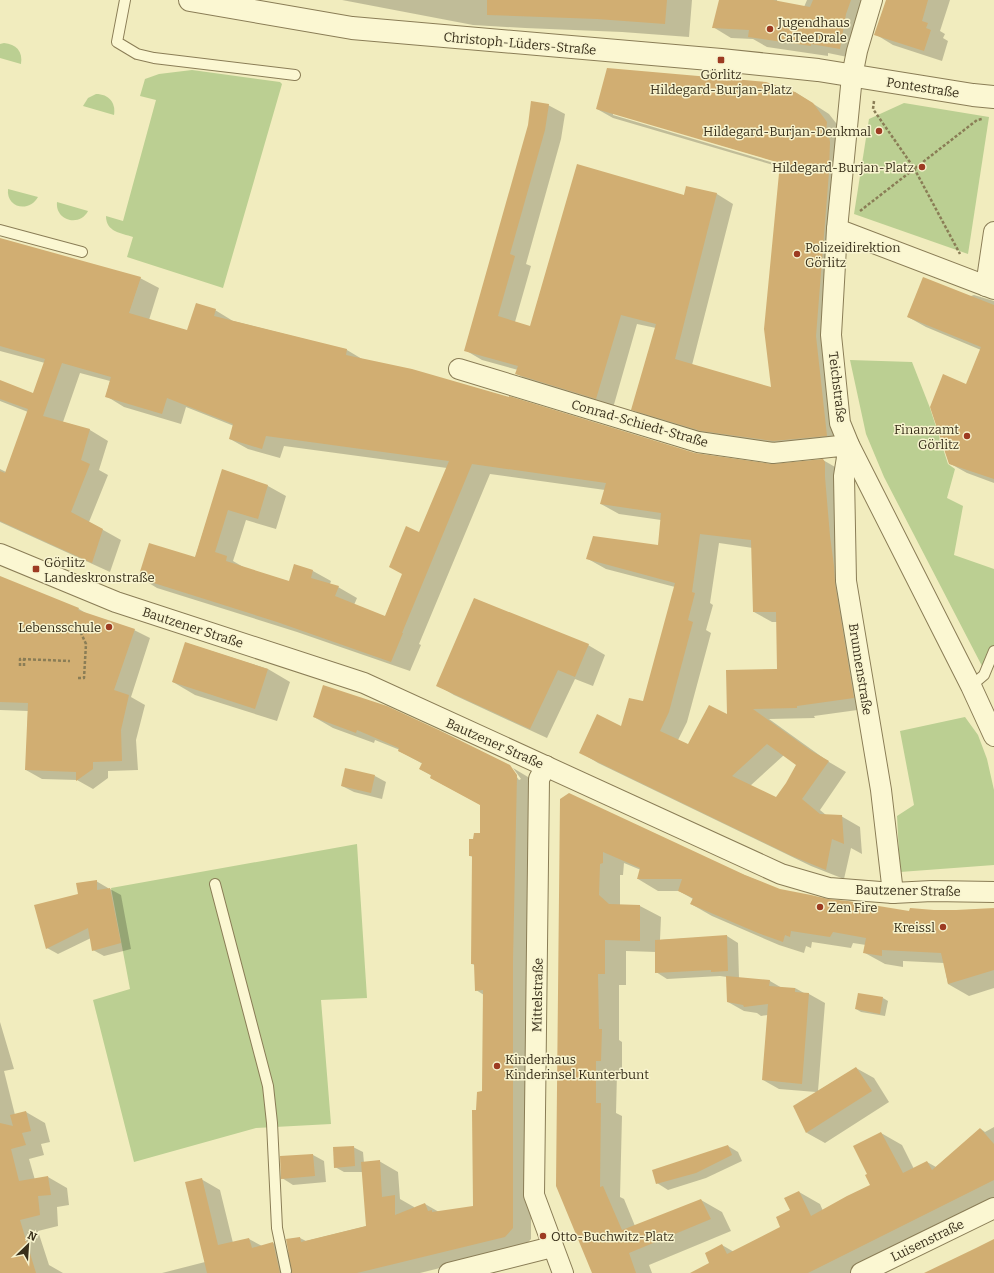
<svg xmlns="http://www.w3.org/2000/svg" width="994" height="1273" font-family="Bitter,serif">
<rect width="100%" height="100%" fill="#f1ecbe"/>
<g fill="#bbcf92">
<path d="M4,43c12,1 19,8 17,21l-21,-6v-14z"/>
<path d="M192,70l88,12 2,2 -59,204 -96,-31 6,-20c-12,-4 -27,-5 -27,-21l17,5 33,-121 -16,-4 5,-17 14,-5z"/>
<path d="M96,94c13,0 20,9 18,21l-31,-9 5,-8z"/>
<path d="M904,103l85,14 -21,137 -114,-40 15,-95z"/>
<path d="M8,189l30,8c-9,16 -32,11 -30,-8z"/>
<path d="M57,202l31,9c-8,16 -33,10 -31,-9z"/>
<path d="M850,360l62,2 18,46 18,56 7,5 -8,29 16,8 -9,49 40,14v79l-12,18 -98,-189 -18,-43z"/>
<path d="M965,717l13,18 9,24 7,31v75l-94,7 -3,-56 17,-11 -14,-74z"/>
<path d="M357,844l10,154 -46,2 10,124 -75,4 -122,34 -41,-162 37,-11 -19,-101z"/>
</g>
<g fill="#0003" fill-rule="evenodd">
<path d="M342,0h350l-3,37 -67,-5 -97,-4 -52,-3z"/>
<path d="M720,0h57v2l27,5 3,-7h66l-16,59 -29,-6v3l-61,-9 -14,-8 -22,-1 -18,-11z"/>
<path d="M887,0h63l-10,31 5,3 -2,4 5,3 -6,20 -49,-16 -18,-11z"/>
<path d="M795,92l34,22 14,18 -11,214 11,99 -53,5 -72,-10 -69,-21 -17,-10 24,-81 -19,-4 -24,84 -80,-25 -16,-9 1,-4 -36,-10 -17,-10 83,-245 17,9 -4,25 -35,125 5,2 -16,56 15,5 154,-131 3,-9 30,7 16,10 -41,161 80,23 8,-221 -167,-49 -16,-9zM613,113l172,51 -1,2 -171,-51z"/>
<path d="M0,239l140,39 19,10 -10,32 39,11 27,-21 18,11 114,29 15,9 333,95 77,11 51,-5 19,11 30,237 -58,8 1,2 -46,1 60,43 17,10 -26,38 6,5 15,1 19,11 2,27 -11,-6 -7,31 -33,-13 -213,-103 -18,-11 41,-24 23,-25 31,-116 -69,-18 -18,-10 71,-12 2,-27 -42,-6 -18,-10 4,-14 -115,-16 -71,170 2,1 -11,26 -113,-39 -140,-44 -18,-11 56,-19 28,-88 45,16 18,10 -10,33 -30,-9 -13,41 12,7 45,14 5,-16 18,5 18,10 -1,3 8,3 19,11 -3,7 31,12 62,-149 -163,-22 -4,12 -32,-9 -18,-10 4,-13 -48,-19 -5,17 -57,-17 -18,-11 4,-15 -30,-8 -17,49 27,8 18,11 -9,29 9,5 -19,47 32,18 -11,32 -110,-50v-53l6,3 22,-60 -28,-11v-20l34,13 11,-31 -45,-12zM719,543l34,5 1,64 18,10h5l1,48 -50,46 -39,30 -11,-6 9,-18 24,-89 -5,-3 7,-25 -3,-2zM784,755l13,9 -10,20 -10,14 -27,-12z"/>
<path d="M974,295l20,6v182l-27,-10 -18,-10 18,-78 14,-35 -55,-23 -18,-10z"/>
<path d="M0,581h9l70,28 10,6 45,15 16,8 -19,59 14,8 -9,35 2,30 -30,1v7l-15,11 -16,-9 -35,-1 -16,-9 2,-59 -28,-1z"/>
<path d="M186,643l82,26 22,13 -13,39 -82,-26 -22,-13z"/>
<path d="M588,645l17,10 -12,31 -18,-7 -28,59 -93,-43 -17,-10z"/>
<path d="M314,717l195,49 10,14 2,-1 -8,-11 15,9 7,10 -3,184 -1,268 -7,8 -104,26h-258l43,-11 -4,-83 19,11 13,53 16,-4 13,7 11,-3 17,10 10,-15 6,3 61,-15 -4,-54h-19l-9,-5 18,-20 10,5 1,11 15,-2 19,11 2,27 14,8v2l11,-5 14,8 35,-5 3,-96 6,-19 1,-97 -8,-5 -1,-25 -3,-1 1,-107 -3,-1 4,-16 7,-6v-29l-50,-27 1,-2 -12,-7 3,-5 -24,-13 1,-1 -25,-10 -1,3 -41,-15z"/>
<path d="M375,776l11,6 -4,17 -28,-7 -12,-6z"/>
<path d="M561,799l219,91 48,10 82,12 84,-3v79l-25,8 -21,-12 -4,-21 -41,-2v6l-18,-3 -20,-11 1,-8 -13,-2 -2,5 -39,-6 -1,6 -5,-2 -2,7 -25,-8 -67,-29 -21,-12 2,-5 -14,-8h-21l-20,-12 3,-9 -17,-7 -1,12h-3v30l20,1 21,11 -1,23 67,-4 11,7 1,35 31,3 12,7h13l9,5 5,1 16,9 -7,88 38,-23 18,10 15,24 -64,41 -18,-10 9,-41 -37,-3 -16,-9 5,-65 -7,1 -4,-3 -13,-2 -16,-9 -1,-25 -7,-1 -53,3 -11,-7v-20l-30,-1v34h-7v55l3,2v31h-5l-1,40 6,3 -2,81 4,2 11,27 66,-26 21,12 9,19 -82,34 3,8h-59z"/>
<path d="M96,881l12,7v1h2l11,6 10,54 -27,7 -11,-6 -2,-12 -33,16 -11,-6 32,-54z"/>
<path d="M883,998l5,3 -3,15 -24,-4 -5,-3z"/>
<path d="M0,1022l14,47 -10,2 11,44 11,-3 19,11 5,19 -9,2 3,11 -15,4 6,21 13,-3 19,11 2,17 -12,2 1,19 -20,5 11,34 14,8h-63z"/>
<path d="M994,1127v75l-142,71h-153l14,-5 9,-23 12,7 48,-25 9,-16 8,-19 21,12 3,7 48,-25 -3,-12 13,-41 21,12 12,24 13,-7 9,5 45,-38 4,3z"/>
<path d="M728,1146l10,6 4,9 -36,17 -38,12 -11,-7z"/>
<path d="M313,1155l11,6 2,21 -33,3 -11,-7z"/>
</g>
<g fill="#d1ae72" fill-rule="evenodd">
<path d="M487,0h180l-2,24 -68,-5 -110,-4z"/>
<path d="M719,0h54l37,7 3,-7h38l-5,14 -6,35 -29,-5v2l-63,-9 1,-7 -37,-2z"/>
<path d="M886,0h42l-6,21 6,2 -2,5 5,2 -7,21 -50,-16z"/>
<path d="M607,68l159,14 29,10 18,11 14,19 -1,9h2l2,11 -1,30 -13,164 11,100 -54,5 -72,-10 -70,-21 25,-86 -35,-9 -25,84 -81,-25 3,-8 -54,-15 64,-226 3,-24 18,3 -4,26 -35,124 5,2 -17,60 32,10 47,-162 107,31 2,-9 31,7 -42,166 96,28 -7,-58 16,-166 -184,-54z"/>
<path d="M0,238l141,39 -12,36 58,17 9,-27 20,6 -2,7 133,33 -1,6 66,14 97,28v-1l186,57 77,11 51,-5 2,3v15l5,59 4,30 1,17 19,115 -57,8v2l-44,1 57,41 19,11 -27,38 18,15 22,1 2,29 -12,-5 -6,31 -34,-14 -213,-103 18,-39 24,12 8,-28 14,3 32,-118 -89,-24 7,-23 65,9 3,-32 -61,-9 6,-21 -134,-19 -70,169h1l-12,29 -114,-40 -139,-44 11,-35 46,14 27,-88 46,16 -10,34 -30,-9 -13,42 12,4 -1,5 63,20 5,-17 19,6 -2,8 28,8 -4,10 50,20 17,-42 -13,-7 17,-41 13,6 30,-71 -183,-25 -4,13 -33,-10 4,-15 -66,-26 -5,16 -57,-17 6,-20 -49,-14 -19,53 47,13 -9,31 9,4 -19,48 32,17 -11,34 -92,-42v-50l5,2 23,-64 -28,-10v-19l33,13 12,-34 -45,-13zM700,534l51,6 2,72h23l1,57 -51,1 1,44 -18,-9 -21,39 -28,-13 9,-19 24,-90 -5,-2 7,-27 -3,-1zM767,744l29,21 -10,18 -10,14 -44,-21z"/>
<path d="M923,277l71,28v174l-45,-15 -19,-57 13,-33 23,10 15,-37 -74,-30z"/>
<path d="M0,576l79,32 -1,2 57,19 -21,61 15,5 -8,35 1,31 -29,1v7l-17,12v-9l-51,-2 3,-67 -28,-1z"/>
<path d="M474,598l115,46 -14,33 -17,-7 -28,59 -94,-43z"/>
<path d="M185,642l83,27 -13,40 -83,-27z"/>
<path d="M323,685l64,21 54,25 69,34 7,10 -4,185v268l-8,9 -148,36h-65l-6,-34 14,-2 1,5 65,-16 -5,-64 19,-2 2,37 13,-2v20l30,-12 3,8 4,-1v2l41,-6 -1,-96h4l1,-18 5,-1 1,-101 -8,1 -1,-27h-3l1,-108h-3v-17h4l1,-6h6v-28l-50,-27 1,-3 -12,-6 3,-6 -24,-12 1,-3 -42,-18 -1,3 -43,-16z"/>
<path d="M345,768l30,7 -4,18 -30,-7z"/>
<path d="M569,793l176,82 35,14 31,6 17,4 20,2 61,10 1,-3 24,2h22l38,-2v62l-46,14 -7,-31 -59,-3v6l-19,-3 3,-15 -33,-6 -3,5 -39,-6 -1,6 -5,-2 -2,7 -25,-9 -68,-29 3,-6 -15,-7 4,-12h-45l3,-11 -37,-16v11l-3,1 -1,31 10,9 31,1v36l-35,-1v34h-7l1,55h3l-1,32h-5v42h5l-1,84 3,-1 19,44 79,-31 10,20 -82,34 7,20h-44l-36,-87 4,-387z"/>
<path d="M97,880v10l13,-2 11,55 -29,8 -4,-23 -42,21 -12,-44 44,-11 -2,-11z"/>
<path d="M727,935l1,36 -17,1v-2l-56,3v-33z"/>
<path d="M726,976l44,4 -1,6 26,2v4l14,1 -7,91 -40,-4 6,-76 -24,3 -1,-2 -16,-3z"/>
<path d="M858,993l25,4 -3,17 -25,-5z"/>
<path d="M856,1067l16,24 -66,42 -13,-27z"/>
<path d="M26,1111l5,20 -9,2 4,12 -15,4 8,32 29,-5 3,19 -13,1 2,19 -20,5 16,53h-36v-150l13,3 -3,-11z"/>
<path d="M980,1128l14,16v36l-186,93h-118l19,-10 -4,-10 17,-9 5,10 53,-27 -4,-10 14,-7 -6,-12 15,-7 12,25 36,-20 23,-11 -5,-10 2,-1 -14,-28 28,-14 22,41 24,-12 5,9z"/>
<path d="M728,1145l4,10 -36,18 -40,11 -4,-14z"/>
<path d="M354,1146l1,20 -21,2 -1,-21z"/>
<path d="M313,1154l2,22 -34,3 -1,-23z"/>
<path d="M202,1178l16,67 31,-7 3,10 21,-6 7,31h-73l-22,-91z"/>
<path d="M994,1239v34h-70l52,-25z"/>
</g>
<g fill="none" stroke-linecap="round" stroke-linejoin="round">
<defs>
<g id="service">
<path d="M125,0l-8,42 20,12 17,4 141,17"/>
<path d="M0,230l82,22"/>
<path d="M971,686l13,-11 10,-24"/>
<path d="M215,884l53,202 4,37 5,105 9,43"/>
</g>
<g id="minor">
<path d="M872,0l-15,51 -5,25 -15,153 -6,106 9,88 9,22 122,241 23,50"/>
<path d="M837,229l157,60"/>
<path d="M986,286l8,-54"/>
<path d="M459,369l239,73 75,11 76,-8 -5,31 2,105 35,209 12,103"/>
<path d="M0,554l116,48 248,81 417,191 48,14 64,5 39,-2 62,1"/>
<path d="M546,766l-7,13 -5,416 29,78"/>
<path d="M449,1273l103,-26"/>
<path d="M861,1273l133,-65"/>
</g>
<path id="tertiary" d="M190,0l162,28 369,32 97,10 155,25 21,2"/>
</defs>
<use href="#service" stroke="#8a7d56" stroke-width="12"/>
<use href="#minor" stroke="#8a7d56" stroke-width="22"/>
<use href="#tertiary" stroke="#8a7d56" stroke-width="24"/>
<g stroke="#8a7d56" stroke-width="2.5" stroke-dasharray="3 2" stroke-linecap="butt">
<path d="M874,101l-1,8 41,59 46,86"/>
<path d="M860,211l117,-91 5,-1"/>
<path d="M20,666v-7l50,2"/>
<path d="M24,666v-7"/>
<path d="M78,678h6l2,-34 -5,-11"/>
</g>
<use href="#service" stroke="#fbf7d2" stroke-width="10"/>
<use href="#minor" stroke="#fbf7d2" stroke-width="20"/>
<use href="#tertiary" stroke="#fbf7d2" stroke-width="22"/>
</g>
<g fill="#9d3b22" stroke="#f8f4cf" stroke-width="1.5">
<circle cx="770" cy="29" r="4"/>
<rect x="717" y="56" width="8" height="8" rx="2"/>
<circle cx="879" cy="131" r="4"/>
<circle cx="922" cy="167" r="4"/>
<circle cx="797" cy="254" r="4"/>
<circle cx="967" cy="436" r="4"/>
<rect x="32" y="565" width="8" height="8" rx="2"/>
<circle cx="109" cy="627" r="4"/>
<circle cx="820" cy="907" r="4"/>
<circle cx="943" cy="927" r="4"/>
<circle cx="497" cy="1066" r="4"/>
<circle cx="543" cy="1236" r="4"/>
</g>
<g text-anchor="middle" stroke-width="3" stroke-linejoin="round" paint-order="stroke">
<g font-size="13" fill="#39301b" stroke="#f8f4cf" text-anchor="start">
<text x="778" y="27">Jugendhaus<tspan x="778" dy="15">CaTeeDrale</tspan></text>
<text x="721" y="79" text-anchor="middle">Görlitz<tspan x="721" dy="15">Hildegard-Burjan-Platz</tspan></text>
<text x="871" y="136" text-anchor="end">Hildegard-Burjan-Denkmal</text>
<text x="914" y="172" text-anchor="end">Hildegard-Burjan-Platz</text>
<text x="805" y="252">Polizeidirektion<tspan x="805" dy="15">Görlitz</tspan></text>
<text x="959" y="434" text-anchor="end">Finanzamt<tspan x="959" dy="15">Görlitz</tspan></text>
<text x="44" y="567">Görlitz<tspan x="44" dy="15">Landeskronstraße</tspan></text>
<text x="101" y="632" text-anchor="end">Lebensschule</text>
<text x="828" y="912">Zen Fire</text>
<text x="935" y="932" text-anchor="end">Kreissl</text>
<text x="505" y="1064">Kinderhaus<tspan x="505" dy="15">Kinderinsel Kunterbunt</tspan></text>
<text x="551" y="1241">Otto-Buchwitz-Platz</text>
</g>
<g font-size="13" fill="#39301b" stroke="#f8f4cf">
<text transform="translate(520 43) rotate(5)" y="5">Christoph-Lüders-Straße</text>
<text transform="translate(923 87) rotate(9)" y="5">Pontestraße</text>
<text transform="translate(838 387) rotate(83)" y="5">Teichstraße</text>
<text transform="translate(640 423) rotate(16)" y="5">Conrad-Schiedt-Straße</text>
<text transform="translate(193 627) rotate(18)" y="5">Bautzener Straße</text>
<text transform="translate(861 669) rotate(81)" y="5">Brunnenstraße</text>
<text transform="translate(495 743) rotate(24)" y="5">Bautzener Straße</text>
<text transform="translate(908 890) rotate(1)" y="5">Bautzener Straße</text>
<text transform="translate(537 995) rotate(-89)" y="5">Mittelstraße</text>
<text transform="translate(927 1240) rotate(-26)" y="5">Luisenstraße</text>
</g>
</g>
<g transform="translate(28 1245) rotate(25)" stroke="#f8f4cf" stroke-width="3" paint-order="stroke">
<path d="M0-3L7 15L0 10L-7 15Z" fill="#39301b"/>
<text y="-6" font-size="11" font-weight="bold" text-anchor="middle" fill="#39301b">N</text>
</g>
</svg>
